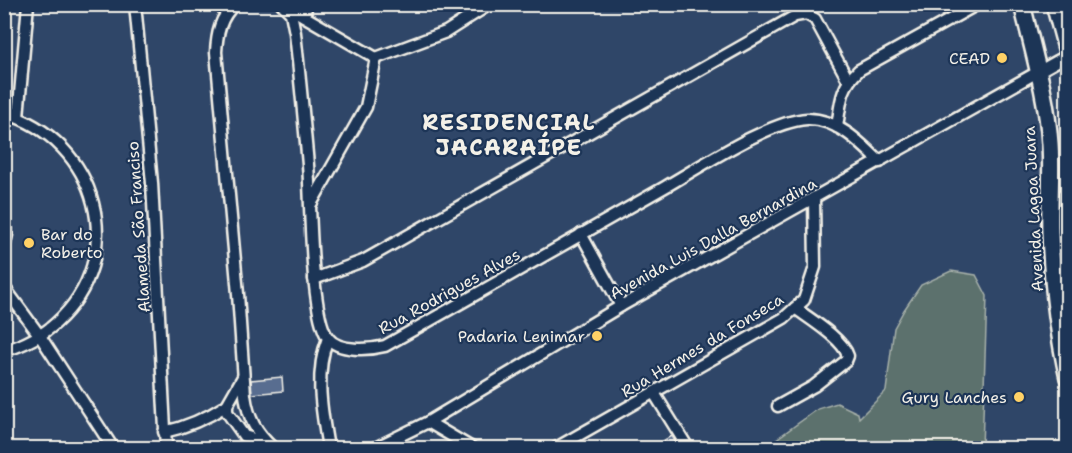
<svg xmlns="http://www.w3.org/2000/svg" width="1072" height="453" font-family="'Shantell Sans',sans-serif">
<rect width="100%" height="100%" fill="#2f4668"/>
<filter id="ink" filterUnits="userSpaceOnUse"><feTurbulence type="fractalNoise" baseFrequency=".0167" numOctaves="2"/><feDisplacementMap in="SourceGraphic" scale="12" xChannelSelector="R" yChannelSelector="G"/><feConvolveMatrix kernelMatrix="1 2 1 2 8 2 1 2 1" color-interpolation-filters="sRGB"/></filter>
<g filter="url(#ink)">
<path fill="#5b716d" stroke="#a8b1aa" stroke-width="1.5" d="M951,271l25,4 11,21 -5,152h-218l54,-39 19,-6 21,10 1,5 27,-27 8,-63 10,-18 17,-25z"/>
<g fill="#586d90" stroke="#f4f1e8" stroke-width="1.5">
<path d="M282,377l1,14 -31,3 -1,-14z"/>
<path d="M671,436l7,12h-10l-5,-7z"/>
</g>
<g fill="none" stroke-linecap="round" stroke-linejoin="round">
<defs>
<g id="minor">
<path d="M135,4l17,179 14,265"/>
<path d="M235,4c-15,13 -18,30 -19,48l22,242 7,101c3,23 11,38 28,53"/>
<path d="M282,4l9,9 4,20c5,44 9,88 13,132 3,34 2,150 20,173 11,14 41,12 57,8 93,-53 187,-106 280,-159 35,-20 104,-66 142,-68 29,-1 54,24 73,43"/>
<path d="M288,7l88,51"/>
<path d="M304,16l3,-12"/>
<path d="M376,58l70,-26 44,-28"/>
<path d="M4,113c94,27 126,143 52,210 -15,14 -33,22 -52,28"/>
<path d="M18,117l10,-113"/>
<path d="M837,127c4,-25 3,-39 22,-57l119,-66"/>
<path d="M311,204l55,-97 10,-49"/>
<path d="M4,223l3,12 -3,12"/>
<path d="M581,234l40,72"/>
<path d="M314,279l49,-18 432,-245 11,-2 9,5 33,61"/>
<path d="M4,287l36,49 73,112"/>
<path d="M243,377l-16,28v7l17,24 23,7"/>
<path d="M654,393l34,55"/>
<path d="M778,406l36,-20 32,-25 2,-5c-5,-17 -38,-37 -53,-48"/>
<path d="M428,422l44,26"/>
<path d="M164,432c23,-5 43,-14 63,-27"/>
<path d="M328,448c-6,-36 -14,-74 0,-110"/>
<path d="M375,448l53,-26 193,-116 447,-251"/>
<path d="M556,448l228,-130 20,-18 11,-33 -1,-69"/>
</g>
<g id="secondary">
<path d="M1022,4c11,47 25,93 28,140 2,29 -1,59 0,88 2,49 7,98 18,146"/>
<path d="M1054,4l14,52"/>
</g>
</defs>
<use href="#minor" stroke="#f4f1e8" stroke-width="15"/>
<use href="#secondary" stroke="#f4f1e8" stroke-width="20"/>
<use href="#minor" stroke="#1d3557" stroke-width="10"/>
<use href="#secondary" stroke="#1d3557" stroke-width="15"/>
</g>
</g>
<g fill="#ffd166" stroke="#1d3557" stroke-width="2">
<circle cx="1002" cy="58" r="6"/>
<circle cx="29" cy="243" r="6"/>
<circle cx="597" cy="336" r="6"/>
<circle cx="1019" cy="397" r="6"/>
</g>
<g text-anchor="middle" stroke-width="4.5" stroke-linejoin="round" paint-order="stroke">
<g font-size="16" fill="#f4f1e8" stroke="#1d3557" text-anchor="end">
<text x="990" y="64">CEAD</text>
<text x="41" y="240" text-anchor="start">Bar do<tspan x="41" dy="18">Roberto</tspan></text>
<text x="585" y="342">Padaria Lenimar</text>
<text x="1007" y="403">Gury Lanches</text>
</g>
<g font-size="16" fill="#f4f1e8" stroke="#1d3557">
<text transform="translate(1033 209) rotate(-93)" y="6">Avenida Lagoa Juara</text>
<text transform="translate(138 227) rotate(-94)" y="6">Alameda São Franciso</text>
<text transform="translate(713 238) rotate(-29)" y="6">Avenida Luis Dalla Bernardina</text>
<text transform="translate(449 291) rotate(-29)" y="6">Rua Rodrigues Alves</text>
<text transform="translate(702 345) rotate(-31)" y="6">Rua Hermes da Fonseca</text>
</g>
<g font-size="22" font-weight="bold" letter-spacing="1.5" fill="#f4f1e8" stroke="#1d3557">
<text x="509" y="130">RESIDENCIAL<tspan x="509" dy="25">JACARAÍPE</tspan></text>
</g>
</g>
<rect width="1072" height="453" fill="none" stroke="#1d3557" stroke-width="24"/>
<rect x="12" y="12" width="1048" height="429" fill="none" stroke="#f4f1e8" stroke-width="2" filter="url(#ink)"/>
</svg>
